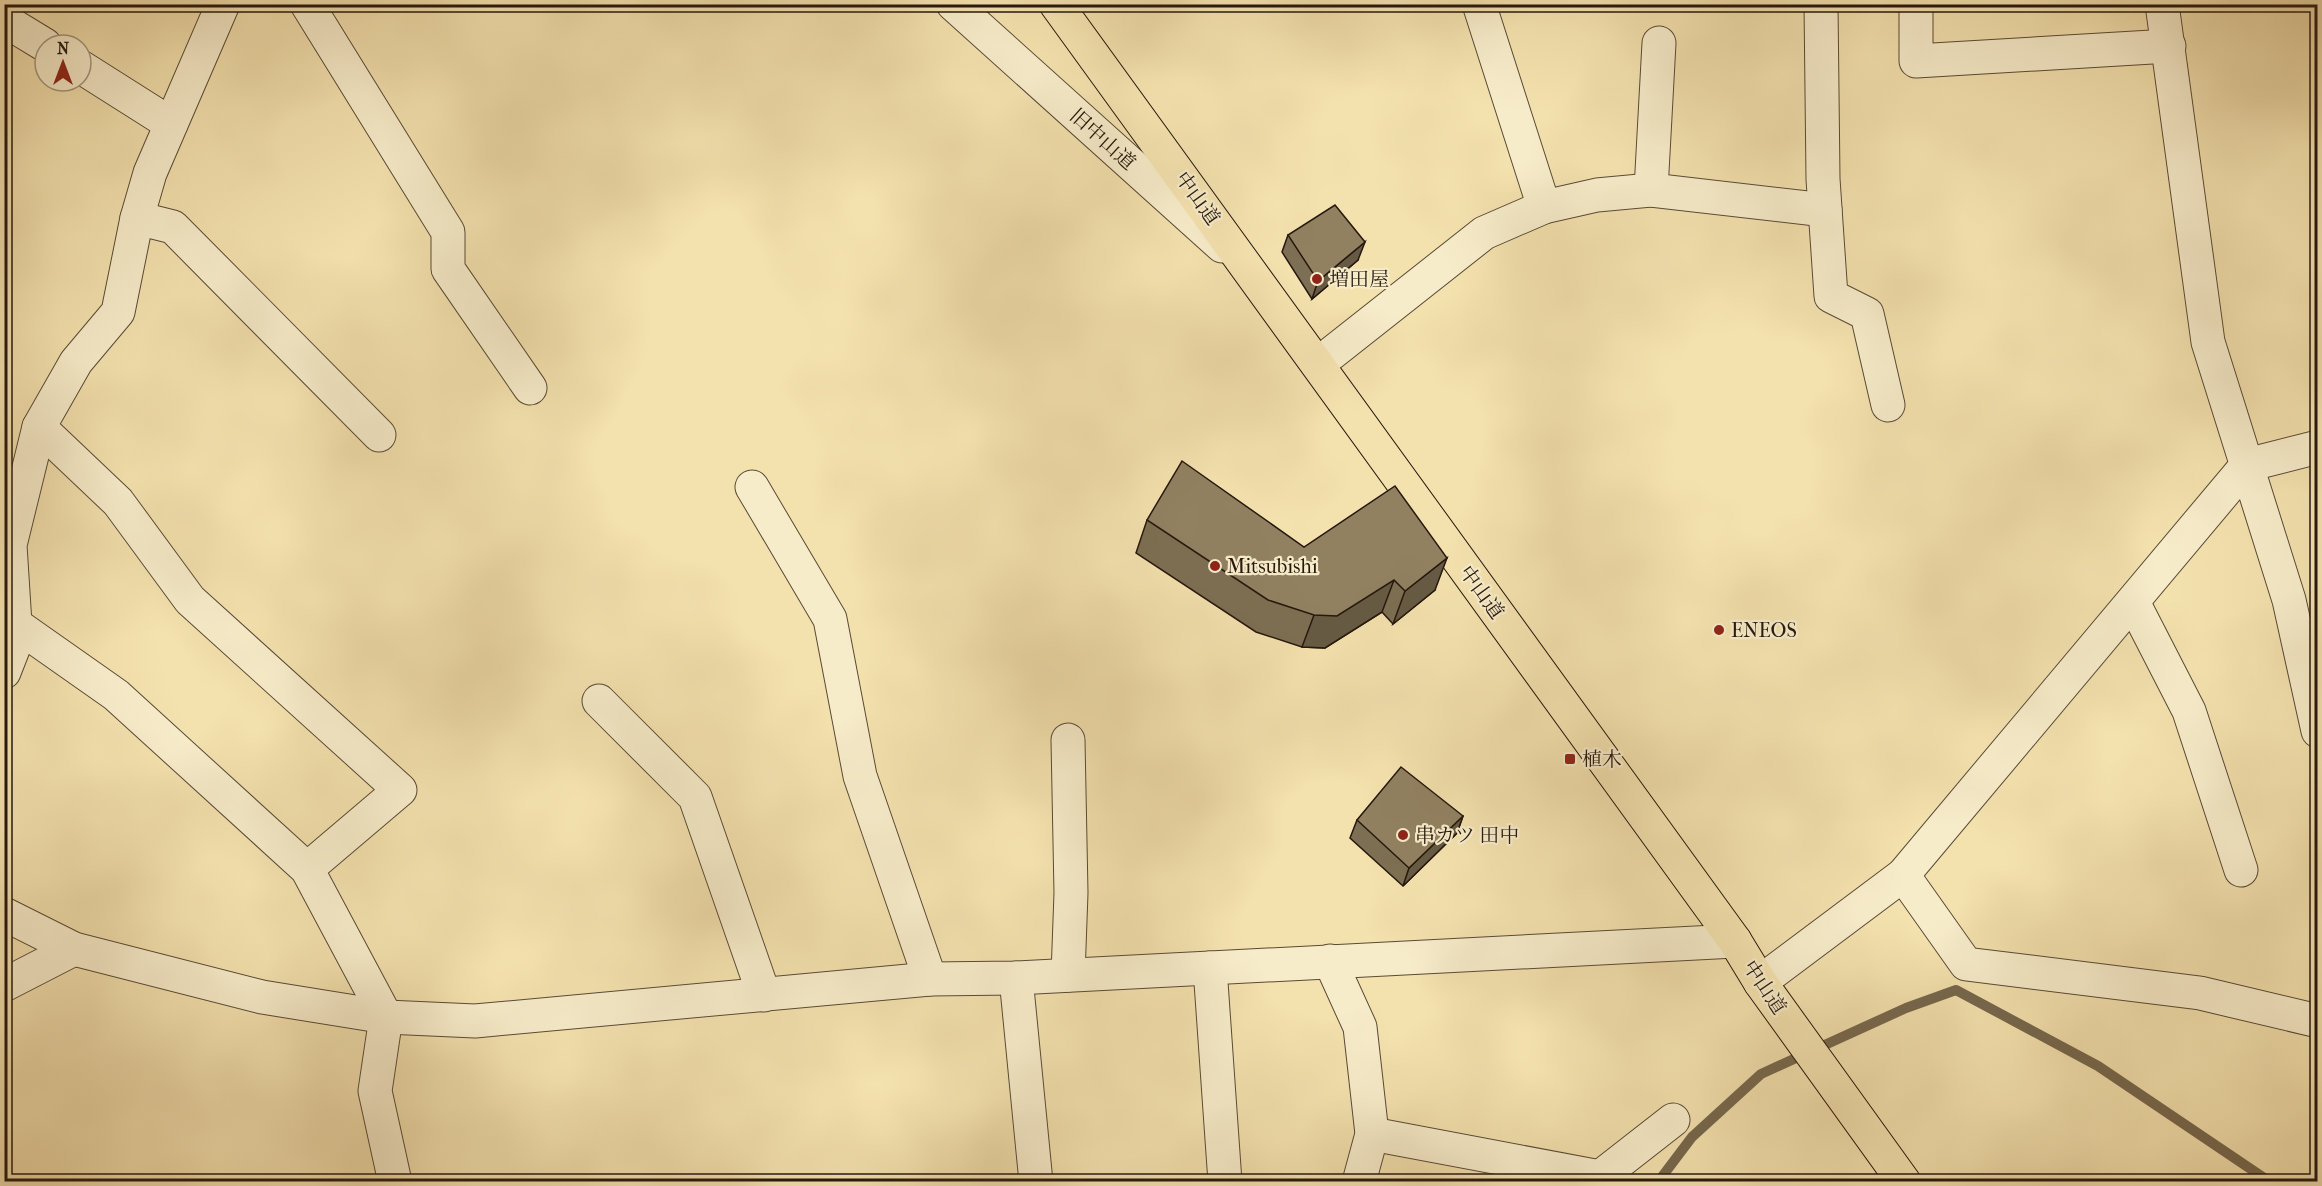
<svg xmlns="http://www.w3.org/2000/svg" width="2322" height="1186" font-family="'IM FELL French Canon','Noto Serif JP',serif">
<rect width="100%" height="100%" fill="#f3e1ae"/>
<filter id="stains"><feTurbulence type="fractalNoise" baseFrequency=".00333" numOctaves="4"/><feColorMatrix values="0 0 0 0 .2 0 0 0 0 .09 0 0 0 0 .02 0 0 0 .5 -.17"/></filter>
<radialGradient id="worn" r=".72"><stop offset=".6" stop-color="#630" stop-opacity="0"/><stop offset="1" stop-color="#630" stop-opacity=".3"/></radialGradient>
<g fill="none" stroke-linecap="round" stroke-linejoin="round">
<path stroke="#77684e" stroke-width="10" d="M1658,1182l34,-45 69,-63 145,-66 50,-18 142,76 172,116"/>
<defs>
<g id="minor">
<path d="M307,4l141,228v37l82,119"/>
<path d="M953,4l269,242"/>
<path d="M1479,4l65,203"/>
<path d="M1821,4l2,175 8,117 36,18 21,91"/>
<path d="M1916,4v57l253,-15"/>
<path d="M2162,4l46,338 81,258 29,131"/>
<path d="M4,20l41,25"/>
<path d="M81,67l90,57"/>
<path d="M1651,190l8,-147"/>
<path d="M137,218l36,9 206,208"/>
<path d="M1318,364l166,-131 60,-26 53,-12 54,-5 174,20"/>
<path d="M39,427l79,75 72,98 210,190 -93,79"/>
<path d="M752,487l78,132 30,157 70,203"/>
<path d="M2133,602l56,109 52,159"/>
<path d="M15,624l101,71 191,174 79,148 -11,74 20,91"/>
<path d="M4,672l9,-23 2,-25 -5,-79 29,-118 37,-65 42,-50 19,-94 13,-45 73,-169"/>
<path d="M599,701l96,96 69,198"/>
<path d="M1068,740l3,153 -3,82"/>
<path d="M1903,875l63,89 234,29 118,28"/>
<path d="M4,914l70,35 188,48 124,20 89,4 455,-42 86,-1 719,-37"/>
<path d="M1330,961l30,66 12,107 -13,48"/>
<path d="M1210,968l15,214"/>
<path d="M1016,978l20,204"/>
<path d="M1760,982l143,-107 344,-410 71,-18"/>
<path d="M4,985l70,-36"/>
<path d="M1372,1134l228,43"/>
<path d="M1599,1182l1,-5 73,-57"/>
</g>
<path id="highway" d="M1056,4l679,937 25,41 144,200"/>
</defs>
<use href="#minor" stroke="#594a36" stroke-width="35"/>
<use href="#highway" stroke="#26180e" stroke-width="35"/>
<use href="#minor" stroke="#f7ecca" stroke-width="33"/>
<use href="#highway" stroke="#f3e1ae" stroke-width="33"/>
</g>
<g fill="#7d6f53" stroke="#26180e" stroke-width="1.5">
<path d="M1288,235l70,25 -46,39 -30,-47z"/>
<path d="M1147,520l157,27 131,43 -42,34 -11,-12 -57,36 -23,-1 -46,-15 -120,-79z"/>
<path d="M1463,816l-6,17 -54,53 -53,-48 7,-18z"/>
</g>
<g fill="#665a44" stroke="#26180e" stroke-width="1.5">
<path d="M1365,242l-7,18 -46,39 6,-18z"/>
<path d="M1447,558l-12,32 -42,34 12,-33z"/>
<path d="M1394,580l-12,32 -57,36 -23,-1 12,-32z"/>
<path d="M1463,816l-6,17 -54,53 6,-18z"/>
</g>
<g fill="#918161" stroke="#26180e" stroke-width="1.5">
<path d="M1335,205l30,37 -47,39 -30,-46z"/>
<path d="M1182,461l122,86 91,-61 52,72 -42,33 -11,-11 -57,36 -23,-1 -46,-15 -121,-80z"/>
<path d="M1401,767l62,49 -54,52 -52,-48z"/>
</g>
<g fill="#8f2418" stroke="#f7ecca" stroke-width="2">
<circle cx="1317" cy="279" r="6"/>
<circle cx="1215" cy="566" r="6"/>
<circle cx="1719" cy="630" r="6"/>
<rect x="1564" y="753" width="12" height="12" rx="3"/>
<circle cx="1403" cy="835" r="6"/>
</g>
<g text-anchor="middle" stroke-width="4.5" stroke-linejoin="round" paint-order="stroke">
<g font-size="20" fill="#26180e" stroke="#f7ecca">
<text transform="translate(1103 139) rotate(42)" y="7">旧中山道</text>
<text transform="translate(1198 198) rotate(54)" y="7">中山道</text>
<text transform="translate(1482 592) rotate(54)" y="7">中山道</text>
<text transform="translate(1765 987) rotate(56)" y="7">中山道</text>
</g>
<g font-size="20" fill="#26180e" stroke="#f7ecca" text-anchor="start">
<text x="1329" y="286">増田屋</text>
<text x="1227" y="573">Mitsubishi</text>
<text x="1731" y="637">ENEOS</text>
<text x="1582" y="766">植木</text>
<text x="1415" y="842">串カツ 田中</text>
</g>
</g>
<rect width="2322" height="1186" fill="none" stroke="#f3e1ae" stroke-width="24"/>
<rect x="6" y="6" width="2310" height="1174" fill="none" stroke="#26180e" stroke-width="3"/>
<rect x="12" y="12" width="2298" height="1162" fill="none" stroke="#26180e" stroke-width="1.5"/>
<g transform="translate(63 63)"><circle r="28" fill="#f7ecca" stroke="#a3977f" stroke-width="1.5"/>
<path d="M0-4.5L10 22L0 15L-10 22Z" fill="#8f2418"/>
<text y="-9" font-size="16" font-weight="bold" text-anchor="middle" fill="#26180e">N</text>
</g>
<rect width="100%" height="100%" filter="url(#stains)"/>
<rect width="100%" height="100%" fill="url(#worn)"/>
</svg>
